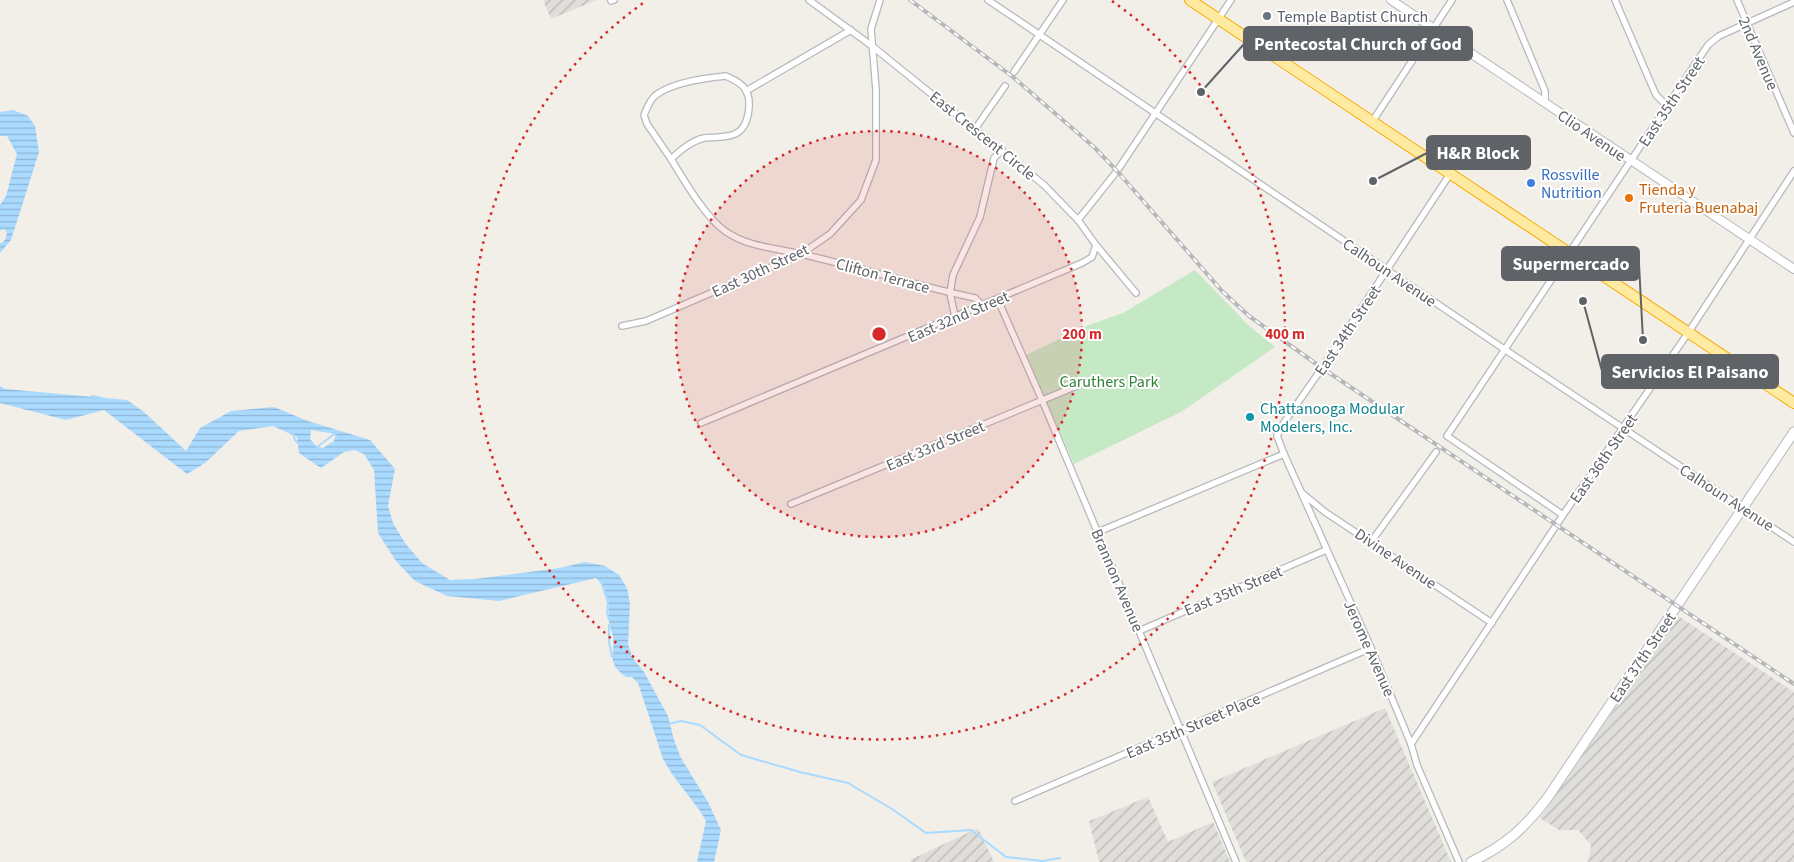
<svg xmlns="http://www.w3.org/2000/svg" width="1794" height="862" font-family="'Source Sans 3',sans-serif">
<defs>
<pattern id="industrial-furrows" width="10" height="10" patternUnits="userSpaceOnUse" patternTransform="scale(1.25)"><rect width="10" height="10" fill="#e0deda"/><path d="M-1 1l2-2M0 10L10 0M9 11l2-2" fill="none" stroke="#b9b8b5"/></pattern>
<pattern id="water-rules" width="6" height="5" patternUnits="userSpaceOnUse" patternTransform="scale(1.25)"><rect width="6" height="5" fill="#aadaff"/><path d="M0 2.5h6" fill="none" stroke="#8eb4d2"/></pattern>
</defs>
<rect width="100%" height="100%" fill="#f1efe8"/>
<g fill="url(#industrial-furrows)">
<path d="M543,0h53l-45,19z"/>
<path d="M1678,616l116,76v170h-206l3,-17 -13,-15h-19l-19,-12z"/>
<path d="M1385,708l66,154h-205l-34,-80z"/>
<path d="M1148,797l20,45 45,-20 17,40h-131l-10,-41z"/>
<path d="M978,828l16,34h-83l-1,-2z"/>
</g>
<path fill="#c5e8c5" d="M1195,270l52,54 28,23 -94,65 -107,52 -48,-109 63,-30 34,-12z"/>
<g fill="url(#water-rules)" fill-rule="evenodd">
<path d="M13,110l15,6 7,10 4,26 -28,88 -11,13v-9l5,-4 2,-8 -3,-3 -4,1v-25l6,-9 11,-42 -10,-18h-7v-24z"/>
<path d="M0,386l5,3 122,11 17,12 42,39 14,-23 31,-17 43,-4 34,14 62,19 25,29 -7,37 5,17 12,20 17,20 28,17 25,-1 85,-11 25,-6 20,4 14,9 8,13 3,16 -2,40 4,13 12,15 24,44 6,24 7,18 27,44 13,28 -7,32h-17l9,-41 -6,-10 -28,-37 -9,-15 -25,-76 -6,-6h-6c-20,-14 -11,-21 -13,-41 -1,-5 -4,-10 -4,-15 -1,-18 1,-29 -13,-43l-97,23 -52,-5 -32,-15 -19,-20 -18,-28 -4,-63 -10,-16 -10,-4 -10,2 -23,16 -22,-15 -2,-16 -24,-11 -34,5 -34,32 -18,11 -83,-64 -38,10 -66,-17zM311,430l25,4 -2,7 -11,7 -6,-1 -7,-8z"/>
</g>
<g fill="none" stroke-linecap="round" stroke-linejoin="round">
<g stroke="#aadaff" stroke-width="2">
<path d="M92,396l10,2"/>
<path d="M293,433l2,7 4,4"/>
<path d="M316,448l18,-14 2,1"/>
<path d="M602,584l6,19 -1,9 2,8"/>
<path d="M609,625v17l3,15"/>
<path d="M668,724l13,-3 19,4 41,30 59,17 48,11 44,26 34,24 45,-3 35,27 37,4 17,-3"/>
</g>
<defs>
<g id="minor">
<path d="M809,0l63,46 172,139 34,35 18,25 40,48"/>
<path d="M988,0l516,349 290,193"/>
<path d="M1507,0l38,91v12"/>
<path d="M1615,0l41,95 11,11"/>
<path d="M1737,0l57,133"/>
<path d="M611,1l3,-1"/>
<path d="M1014,72l49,-72"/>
<path d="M726,76c6,3 15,6 19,13 8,12 4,39 -10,45 -9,4 -22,3 -31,4 -13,3 -24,13 -33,21l-24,-35 -3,-9c3,-7 6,-16 12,-20 17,-13 49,-17 70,-19z"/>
<path d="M746,91l105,-61"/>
<path d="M1372,122l80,-122"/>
<path d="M975,129l30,-43"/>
<path d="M671,159c13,21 34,58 54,72 22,16 51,17 76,23 58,13 115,32 174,44l8,8"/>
<path d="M1450,174l-128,194 -39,56 -6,12 7,18 87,194 40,96 6,21 42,97"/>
<path d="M1078,220l39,-49 114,-171"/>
<path d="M998,300l44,100 194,462"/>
<path d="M955,317l-5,-24 3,-18 27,-58 14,-59 8,-8"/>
<path d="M622,326l24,-5 155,-67 29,-20 31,-34 15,-40v-70l-5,-61 9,-29"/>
<path d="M701,423l381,-160 10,-6 4,-12"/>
<path d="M1302,493l23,19 167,111"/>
<path d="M791,504l288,-119"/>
<path d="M1563,515l-116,-79 261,-391 11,-9 75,-34"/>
<path d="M1098,532l186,-78"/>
<path d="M1371,542l65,-90"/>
<path d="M1139,631l187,-81"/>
<path d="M1411,744l152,-229 125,-182 106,-162"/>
<path d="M1015,801l356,-153"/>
</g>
<path id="tertiary" d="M1391,0l403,269"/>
<path id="secondary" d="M1471,862c35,-17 54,-34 77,-65l246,-365"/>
<path id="trunk" d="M1190,0l604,403"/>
</defs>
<use href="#minor" stroke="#b5b8bc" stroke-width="8"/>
<use href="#tertiary" stroke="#b5b8bc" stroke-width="10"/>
<use href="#secondary" stroke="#b6babf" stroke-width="11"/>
<use href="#trunk" stroke="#f9ab00" stroke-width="12"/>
<use href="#minor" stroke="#fff" stroke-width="5.5"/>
<use href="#tertiary" stroke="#fff" stroke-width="8"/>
<use href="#secondary" stroke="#fff" stroke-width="9"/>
<use href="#trunk" stroke="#feeaa1" stroke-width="10"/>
<defs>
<path id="rail" d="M910,0l103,77 81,70 23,24 105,120 27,25 73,52 472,316"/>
</defs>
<use href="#rail" stroke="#b6b7b8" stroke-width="4"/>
<use href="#rail" stroke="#fff" stroke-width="2" stroke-dasharray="5.5" stroke-linecap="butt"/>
</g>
<circle cx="879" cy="334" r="203" fill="#d62828" fill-opacity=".12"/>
<g fill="none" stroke="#d62828" stroke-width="2.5" stroke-dasharray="2.5 5">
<circle cx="879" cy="334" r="203"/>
<path d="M1112 1A406 406 0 1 1 646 1"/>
</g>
<circle fill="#6b7280" stroke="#fff" stroke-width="2" cx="1267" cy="16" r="5"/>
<circle fill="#3f7fe0" stroke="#fff" stroke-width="2" cx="1531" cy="183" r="5"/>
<circle fill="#e8710a" stroke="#fff" stroke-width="2" cx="1629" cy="198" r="5"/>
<circle fill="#0f9aa8" stroke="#fff" stroke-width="2" cx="1250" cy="417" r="5"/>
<g text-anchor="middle" stroke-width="4" stroke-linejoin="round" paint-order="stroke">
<g font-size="16" fill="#5b616d" stroke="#fff" text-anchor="start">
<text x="1277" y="22">Temple Baptist Church</text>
</g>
<g font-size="16" fill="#5f6368" stroke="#fff">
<text transform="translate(1759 53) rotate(67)" y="6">2nd Avenue</text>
<text transform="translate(1671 101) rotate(-56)" y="6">East 35th Street</text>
<text transform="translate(983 135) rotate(39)" y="6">East Crescent Circle</text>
<text transform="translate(1592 135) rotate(34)" y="6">Clio Avenue</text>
<text transform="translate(760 270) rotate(-25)" y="6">East 30th Street</text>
<text transform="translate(1390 272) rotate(34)" y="6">Calhoun Avenue</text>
<text transform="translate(883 275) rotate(15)" y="6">Clifton Terrace</text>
<text transform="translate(958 316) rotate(-23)" y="6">East 32nd Street</text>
<text transform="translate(1347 330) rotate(-56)" y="6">East 34th Street</text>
<text transform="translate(935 445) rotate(-23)" y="6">East 33rd Street</text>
<text transform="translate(1603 458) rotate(-55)" y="6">East 36th Street</text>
<text transform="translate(1727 497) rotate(33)" y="6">Calhoun Avenue</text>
<text transform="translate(1396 558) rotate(34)" y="6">Divine Avenue</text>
<text transform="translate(1118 580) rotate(67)" y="6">Brannon Avenue</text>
<text transform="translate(1233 590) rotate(-23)" y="6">East 35th Street</text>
<text transform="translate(1370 648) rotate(66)" y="6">Jerome Avenue</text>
<text transform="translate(1642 657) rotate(-56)" y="6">East 37th Street</text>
<text transform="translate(1193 725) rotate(-23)" y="6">East 35th Street Place</text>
</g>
<g font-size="16" fill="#366cbe" stroke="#fff" text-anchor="start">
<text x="1541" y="180">Rossville<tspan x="1541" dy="18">Nutrition</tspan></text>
</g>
<g font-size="16" fill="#c56008" stroke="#fff" text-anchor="start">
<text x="1639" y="195">Tienda y<tspan x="1639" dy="18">Fruteria Buenabaj</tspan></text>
</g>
<g font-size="16" fill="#348238" stroke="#fff">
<text x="1109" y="387">Caruthers Park</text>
</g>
<g font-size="16" fill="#0d838f" stroke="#fff" text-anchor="start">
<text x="1260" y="414">Chattanooga Modular<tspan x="1260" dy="18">Modelers, Inc.</tspan></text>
</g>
</g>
<circle cx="879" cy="334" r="8" fill="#d62828" stroke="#fff" stroke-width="2.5"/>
<g font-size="15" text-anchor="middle" font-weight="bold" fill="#d62828" stroke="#fff" stroke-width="4" stroke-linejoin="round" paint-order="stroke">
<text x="1082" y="339">200 m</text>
<text x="1285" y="339">400 m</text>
</g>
<path fill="none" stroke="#5f6368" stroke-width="2" d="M1201 92L1244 44M1373 181L1427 153M1643 340L1639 264M1583 301L1602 371"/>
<g fill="#5f6368" stroke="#fff" stroke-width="2">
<circle cx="1201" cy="92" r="5"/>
<circle cx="1373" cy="181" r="5"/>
<circle cx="1643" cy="340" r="5"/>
<circle cx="1583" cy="301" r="5"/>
</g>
<g fill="#5f6368" stroke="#5f6368" stroke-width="2">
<rect x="1244" y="27" width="228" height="33" rx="5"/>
<rect x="1427" y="136" width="103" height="33" rx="5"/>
<rect x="1502" y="247" width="137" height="33" rx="5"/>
<rect x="1602" y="355" width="176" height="33" rx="5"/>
</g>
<g font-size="18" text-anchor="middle" font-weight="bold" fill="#fff">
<text x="1358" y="50">Pentecostal Church of God</text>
<text x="1478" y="159">H&amp;R Block</text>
<text x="1571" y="270">Supermercado</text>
<text x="1690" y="378">Servicios El Paisano</text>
</g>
</svg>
